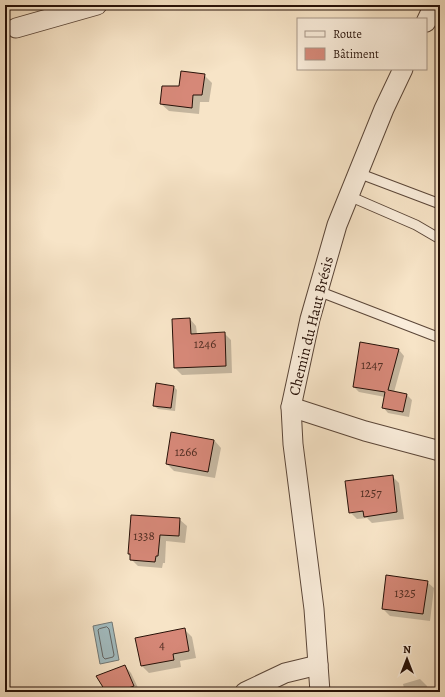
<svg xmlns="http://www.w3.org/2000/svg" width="445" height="697" font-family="Alegreya,serif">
<rect width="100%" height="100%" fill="#f7e4c7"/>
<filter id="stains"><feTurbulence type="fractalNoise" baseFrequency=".005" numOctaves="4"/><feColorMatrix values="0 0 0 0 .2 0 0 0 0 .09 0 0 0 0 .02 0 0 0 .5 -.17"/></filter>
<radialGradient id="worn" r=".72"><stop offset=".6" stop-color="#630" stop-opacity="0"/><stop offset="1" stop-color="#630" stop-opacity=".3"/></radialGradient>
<path fill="#a2bcc0" stroke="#717876" d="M112,622l7,38 -19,4 -7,-38z"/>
<g fill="#0003">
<path d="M204,75l8,8 -3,19h-9l-1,12 -30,-3 -8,-7 19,-16z"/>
<path d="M440,125v12l-3,-3z"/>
<path d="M190,319l6,7 1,8 27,-1 7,7 1,33 -50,2 -7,-7z"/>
<path d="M399,350l5,6 -10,36 13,3 5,5 -3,17 -21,-4 -5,-6 2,-10 -26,-5 -5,-5z"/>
<path d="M174,387l3,3 -2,21 -17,-2 -4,-3z"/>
<path d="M214,440l7,8 -6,30 -41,-7 -7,-7z"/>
<path d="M392,476l7,7 5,36 -32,4 -5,-5 -10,1 -7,-7z"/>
<path d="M179,519l8,7 -2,17 -19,-2 -1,22h-2l-1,5 -24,-2 -7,-7v-4l-2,-2z"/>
<path d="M427,582l7,6 -4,33 -40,-5 -7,-7z"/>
<path d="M184,629l8,8 4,21 -16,3 1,6 -32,6 -7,-7z"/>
<path d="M125,666l6,7 9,19h-33z"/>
<path d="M420,679l7,7 2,6h-24l-2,-8z"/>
</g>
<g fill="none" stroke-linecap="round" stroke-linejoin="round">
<path stroke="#646664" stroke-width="1" d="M107,627l2,2 5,26 -1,2 -8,2 -2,-2 -5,-27 1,-1z"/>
</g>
<g fill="#d68878" stroke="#271108">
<path d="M181,71l24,3 -3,21h-9l-1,13 -32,-4 2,-18h17z"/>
<path d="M190,318l1,16 34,-2 1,34 -52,2 -2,-49z"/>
<path d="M360,342l39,7 -11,41 19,4 -4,18 -21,-4 3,-16 -32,-5z"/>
<path d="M156,383l18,3 -3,22 -18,-2z"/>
<path d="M171,432l43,8 -6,32 -42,-8z"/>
<path d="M393,475l4,37 -33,5 -1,-6 -14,2 -4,-32z"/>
<path d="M131,515l49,3 -1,18 -19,-1 -2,21h-2l-1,6 -25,-2v-6h-2z"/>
<path d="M386,575l42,6 -5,33 -41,-5z"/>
<path d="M185,628l4,23 -16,3 1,6 -33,6 -6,-28z"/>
<path d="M125,665l9,21 -17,6h-11l-10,-16z"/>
</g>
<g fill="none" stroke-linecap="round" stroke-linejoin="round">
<defs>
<g id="service">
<path d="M358,173l82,31"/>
<path d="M349,196l67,29 24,14"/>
<path d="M318,291l122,47"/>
</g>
<g id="minor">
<path d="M426,22l8,-17"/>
<path d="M16,28l81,-23"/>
<path d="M291,407l74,24 75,20"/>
<path d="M245,692l40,-19 33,-8"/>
<path d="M320,692l-6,-83 -21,-165 -2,-37 19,-88 27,-94 47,-116 19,-40"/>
</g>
</defs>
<use href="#service" stroke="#5b4638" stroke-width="11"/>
<use href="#minor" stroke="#5b4638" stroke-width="21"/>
<use href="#service" stroke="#faeddb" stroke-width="9"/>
<use href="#minor" stroke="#faeddb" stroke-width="19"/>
</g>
<g text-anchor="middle" stroke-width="4" stroke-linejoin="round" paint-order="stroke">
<g font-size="13" fill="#532f24">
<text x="205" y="348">1246</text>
<text x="372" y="369">1247</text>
<text x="186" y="456">1266</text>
<text x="371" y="497">1257</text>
<text x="144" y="540">1338</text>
<text x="405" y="597">1325</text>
<text x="162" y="649">4</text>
</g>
<g font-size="15" fill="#271108" stroke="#faeddb">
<text transform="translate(311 326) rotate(-76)" y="5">Chemin du Haut Brésis</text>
</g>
</g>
<rect width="445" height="697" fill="none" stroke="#f7e4c7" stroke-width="20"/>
<rect x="6" y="6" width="433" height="685" fill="none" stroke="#271108" stroke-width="2"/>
<rect x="10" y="10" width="425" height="677" fill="none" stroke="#271108"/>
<rect x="297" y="18" width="130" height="52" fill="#faeddb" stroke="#a69587"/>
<rect x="305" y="31" width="20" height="6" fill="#faeddb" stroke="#a69587"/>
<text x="333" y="38" font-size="12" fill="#271108">Route</text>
<rect x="305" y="48" width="20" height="12" fill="#d68878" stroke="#a69587"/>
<text x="333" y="58" font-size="12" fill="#271108">Bâtiment</text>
<g transform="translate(407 659)" stroke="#faeddb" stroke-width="3" paint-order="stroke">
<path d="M0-3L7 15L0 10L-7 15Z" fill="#271108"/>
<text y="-6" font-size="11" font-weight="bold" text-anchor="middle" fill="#271108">N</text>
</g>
<rect width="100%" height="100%" filter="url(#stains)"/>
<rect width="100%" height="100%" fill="url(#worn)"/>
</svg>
